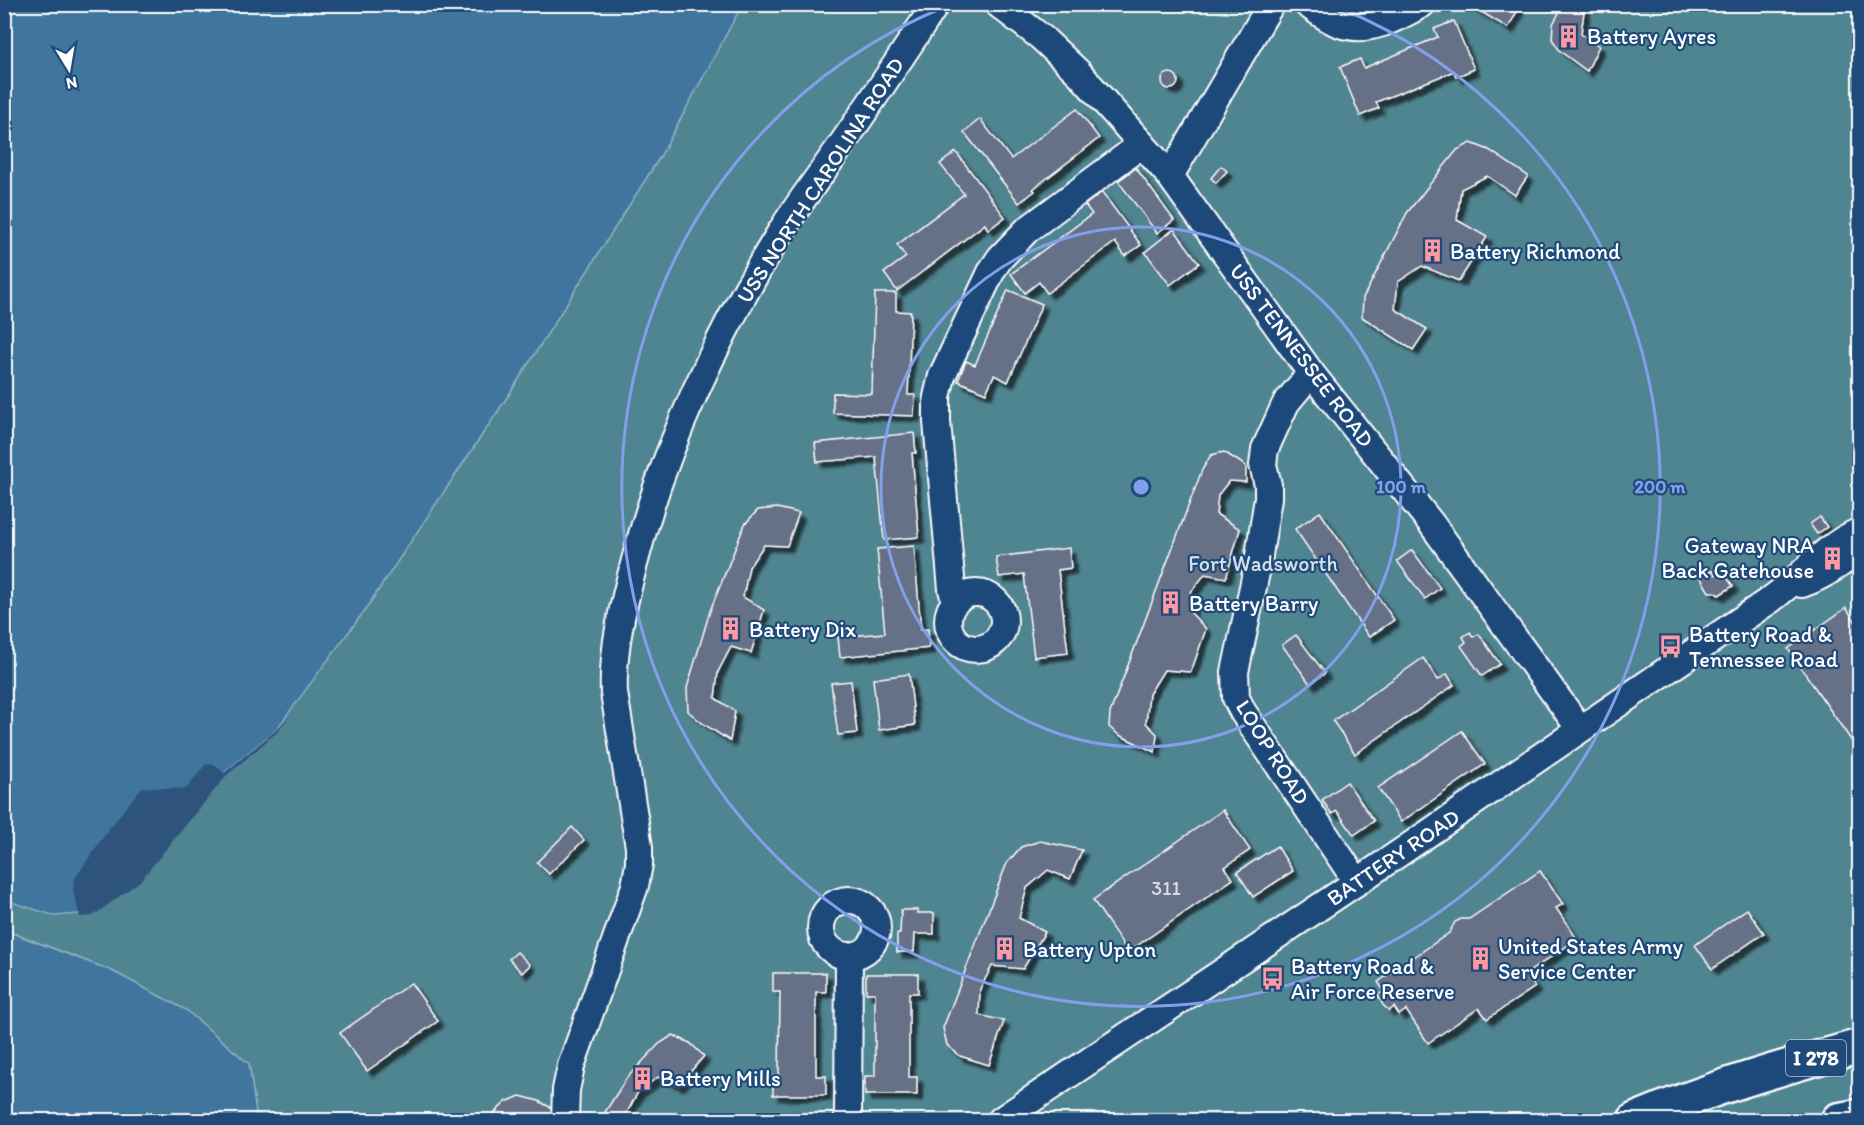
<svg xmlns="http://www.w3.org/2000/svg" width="1864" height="1125" font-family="Itim,sans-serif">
<defs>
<filter id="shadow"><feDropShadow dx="5.5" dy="5.5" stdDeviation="1.5" flood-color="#0009"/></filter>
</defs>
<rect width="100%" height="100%" fill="#2d527c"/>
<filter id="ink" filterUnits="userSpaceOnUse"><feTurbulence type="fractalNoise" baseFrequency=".0167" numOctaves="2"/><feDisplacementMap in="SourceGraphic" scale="12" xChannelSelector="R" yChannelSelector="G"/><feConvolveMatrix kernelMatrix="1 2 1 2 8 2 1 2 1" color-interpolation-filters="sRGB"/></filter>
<g filter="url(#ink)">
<path fill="#508491" stroke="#a8c2c8" stroke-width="1.5" d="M742,5h1117l1,513 -12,8 12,21 -1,573h-1602l-8,-56 -63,-54 -74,-39 -107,-41v-30l164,-66 158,-173 38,-51 141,-211 155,-244z"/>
<g fill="#41749e" stroke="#8dacc5" stroke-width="1.5">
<path d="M5,5h737l-81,150 -155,244 -141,211 -89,120 -52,43 -133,140 -36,3 -50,-16z"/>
<path d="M4,930l108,41 74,39 63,54 8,56h-252z"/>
</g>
<path fill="#2d527c" d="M291,715l-14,17 -51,44 -86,105 -47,35 -13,1 -7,-27 1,-10 34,-50 34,-43 44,2 19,-24 9,-1 10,9 52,-43z"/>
<g fill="#667086" stroke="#fff" stroke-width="1.5" filter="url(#shadow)">
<path d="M1468,4h46l5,4 -11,20z"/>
<path d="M1564,4h21l-4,30 18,12 -12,25 -27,-20 -8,-12 1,-15z"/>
<path d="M1454,21l20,48 -18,8 -2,-6 -78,31 3,6 -19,8 -20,-49 20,-8 4,9 74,-31 -4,-8z"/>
<circle cx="1170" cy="81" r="8"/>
<path d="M1077,109l22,29 -66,51 2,2 -16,12 -55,-71 16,-13 31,40z"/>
<path d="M1471,143l18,7 39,26 -13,19 -28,-19 -26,13 -4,31 30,17 -28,44 -37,-15 -24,16 -3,27 32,20 -14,21 -51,-33 1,-19 44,-85 50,-63z"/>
<path d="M956,152l49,65 -17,13 -3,-6 -88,67 -13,-18 22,-16 -9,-12 67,-51 -24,-30z"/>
<path d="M1221,166l6,5 -11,12 -5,-5z"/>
<path d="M1136,168l38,52 -17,13 -39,-52z"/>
<path d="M1102,192l39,53 -16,11 -10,-14 -68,51 -8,-11 -14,11 -14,-19 81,-60 -7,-9z"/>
<path d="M1174,229l25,34 -29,22 -25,-33z"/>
<path d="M1008,290l34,14 -34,78 -14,-7 -8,18 -28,-12 8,-20 9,4z"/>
<path d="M875,293h21v18l15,1 -3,83h7l-1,21 -81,-3v-20l39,1z"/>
<path d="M914,433l2,20h-4l7,84 -35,3 -8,-83 -59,5 -2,-19z"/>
<path d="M1224,452l22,14v16l-17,-1 -11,14 -2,19 24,15 -14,49 -21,-4 -14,18v21l15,16 -15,43 -27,-2 -15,24 -3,29 11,11 -2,18 -36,-17 -10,-8 1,-14 92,-243 9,-15z"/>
<path d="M777,508l22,5 -12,33 -23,-1 -15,22 -6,30 21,13 -13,43 -20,-6 -13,25 -3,26 20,13 -5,30 -28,-18 -14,-12 -1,-23 23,-77 35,-87 13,-14z"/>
<path d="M1320,512l74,108 -25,17 -74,-108z"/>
<path d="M1820,517l7,10 -10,7 -7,-10z"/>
<path d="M914,546l7,84 7,-1 1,19 -89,9 -2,-20 47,-4 -8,-84z"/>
<path d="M1069,548l2,20 -13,2 10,83 -34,4 -10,-83 -25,3 -3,-20z"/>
<path d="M1412,550l28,38 -15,11 -28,-38z"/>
<path d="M1709,571h4l2,4 5,-3 4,1 9,13 -14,9 -5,-3h-5l-9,-15z"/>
<path d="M1846,608l14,20v125l-72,-104z"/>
<path d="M1470,632l3,5 6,-3 21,30 -18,12 -21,-30 5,-4 -3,-5z"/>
<path d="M1296,635l29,38 -15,11 -28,-39z"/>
<path d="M1423,658l15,22 9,-6 7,11 -99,69 -22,-33z"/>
<path d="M909,674l6,51 -36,5 -6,-51z"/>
<path d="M851,681l6,52 -19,2 -7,-52z"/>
<path d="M1462,731l23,33 -84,58 -23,-34z"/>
<path d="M1347,782l27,39 -20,14 -17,-24 -5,3 -10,-14z"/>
<path d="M1223,810l27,40 -25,17 8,12 -105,73 -35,-52z"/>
<path d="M572,827l12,13 -35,34 -12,-12z"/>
<path d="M1040,841l42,9 -12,29 -22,-9 -21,18 -8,30 26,14 -22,37 -31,-3 -12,23 -1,26 25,6 -15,44 -29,-9 -13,-11 -4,-17 64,-165 14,-16z"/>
<path d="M1277,846l16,25 -40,26 -16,-25z"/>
<path d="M1540,871l23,33 -7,4 21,31 -51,35 9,13 -48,32 -8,-11 -51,35 -22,-33 -7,5 -5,-8 -5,4 -6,-6 -5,-10 6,-4 -6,-9 71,-49 6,-11 6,-3h8z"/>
<path d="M1747,909l17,24 -52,36 -17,-24z"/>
<path d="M901,910h16v3h17v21h-19l-1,18h-17v-18h3z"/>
<path d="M517,952l13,13 -8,8 -13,-14z"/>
<path d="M773,973h53v19h-10v84h10v19h-53v-19h6l1,-84h-7z"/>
<path d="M866,974h52v19h-9v84h8v18h-52v-19h10v-83h-9z"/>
<path d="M411,983l27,38 -71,50 -27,-38z"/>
<path d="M673,1035l17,8 14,13 -25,29 -21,-8 -20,15 -15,28h-23l26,-41 33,-35z"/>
<path d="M520,1096l19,5 16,9v10h-68l19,-18z"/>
</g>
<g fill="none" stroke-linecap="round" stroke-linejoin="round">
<defs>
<g id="minor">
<path d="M998,4l44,34 38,36 90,102 141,197 120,150 149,206"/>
<path d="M1307,4c10,7 21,16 33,20 28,10 58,-6 82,-20"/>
<path d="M1170,176l101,-172"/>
<path d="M1311,373l-25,30 -21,46 -2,16 5,20v13l-11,70 -22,104 1,26 7,14 114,170"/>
<path d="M1802,584c21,-7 40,-21 58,-35"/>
<circle cx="976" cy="621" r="28"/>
<path d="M955,601l-3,-12 -15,-167v-25l5,-21 50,-106 8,-12 27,-28 115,-86"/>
<circle cx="849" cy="928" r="28"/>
<path d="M565,1120l1,-30 5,-24 64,-180 4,-22v-17l-25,-154c-2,-44 9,-87 20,-129 29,-115 84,-231 146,-331 19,-31 42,-60 62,-89 32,-46 63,-93 94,-140"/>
<path d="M848,1120l1,-164"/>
<path d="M1001,1120l356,-238 413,-282c33,-23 51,-52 90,-69"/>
</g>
<g id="highway">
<path d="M1635,1120c72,-31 149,-53 225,-74"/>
<path d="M1838,1120l22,-4"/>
</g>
</defs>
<use href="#minor" stroke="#fff" stroke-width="30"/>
<use href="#highway" stroke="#fff" stroke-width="38"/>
<use href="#minor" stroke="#1f4a7a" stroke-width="26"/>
<use href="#highway" stroke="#1f4a7a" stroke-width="33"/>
</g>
</g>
<g fill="none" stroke="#839eea" stroke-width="3">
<circle cx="1141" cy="487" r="260"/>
<path d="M1335 6A519 519 0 1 1 947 6"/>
</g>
<defs>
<symbol id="building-bare" viewBox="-9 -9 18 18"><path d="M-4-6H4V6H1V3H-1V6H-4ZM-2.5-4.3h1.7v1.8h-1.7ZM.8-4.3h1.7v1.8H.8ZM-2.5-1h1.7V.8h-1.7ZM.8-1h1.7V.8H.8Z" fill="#ff9aa2" stroke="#1f4a7a" stroke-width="2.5" paint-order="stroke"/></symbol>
<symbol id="bus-bare" viewBox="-9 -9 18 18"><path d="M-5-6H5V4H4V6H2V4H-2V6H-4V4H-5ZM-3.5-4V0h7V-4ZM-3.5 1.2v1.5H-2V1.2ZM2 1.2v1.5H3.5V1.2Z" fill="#ff9aa2" stroke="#1f4a7a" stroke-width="2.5" paint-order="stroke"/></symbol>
</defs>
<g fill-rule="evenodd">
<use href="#building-bare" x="1552" y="20" width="33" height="33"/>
<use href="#building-bare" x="1416" y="234" width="33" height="33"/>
<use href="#building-bare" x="1816" y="542" width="33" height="33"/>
<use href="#building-bare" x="1154" y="586" width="33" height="33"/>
<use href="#building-bare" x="714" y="612" width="33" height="33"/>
<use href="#bus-bare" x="1654" y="630" width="33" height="33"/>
<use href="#building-bare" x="988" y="932" width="33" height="33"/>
<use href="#building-bare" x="1464" y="942" width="33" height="33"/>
<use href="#bus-bare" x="1256" y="962" width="33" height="33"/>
<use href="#building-bare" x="626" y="1062" width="33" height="33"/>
</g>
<g text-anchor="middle" stroke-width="4.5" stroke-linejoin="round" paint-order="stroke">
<g font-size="20" fill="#d9dbe1">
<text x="1166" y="895">311</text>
</g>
<rect fill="#1f4a7a" stroke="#bcc9d7" stroke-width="1.5" x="1786" y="1040" width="60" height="36" rx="4.5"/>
<g font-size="21" font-weight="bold" fill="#fff">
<text x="1816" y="1065">I 278</text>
</g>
<g font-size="22" fill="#fff" stroke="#1f4a7a" text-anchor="start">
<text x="1587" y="44">Battery Ayres</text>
<text x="1450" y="259">Battery Richmond</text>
<text x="1814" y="553" text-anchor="end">Gateway NRA<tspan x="1814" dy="25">Back Gatehouse</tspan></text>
<text x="1189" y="611">Battery Barry</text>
<text x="749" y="637">Battery Dix</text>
<text x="1689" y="642">Battery Road &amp;<tspan x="1689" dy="25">Tennessee Road</tspan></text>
<text x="1498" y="954">United States Army<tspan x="1498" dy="25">Service Center</tspan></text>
<text x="1023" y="957">Battery Upton</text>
<text x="1291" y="974">Battery Road &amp;<tspan x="1291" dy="25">Air Force Reserve</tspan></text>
<text x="660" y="1086">Battery Mills</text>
</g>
<g font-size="22" fill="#fff" stroke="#1f4a7a">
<text transform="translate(820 180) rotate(-57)" y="8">USS NORTH CAROLINA ROAD</text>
<text transform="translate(1302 355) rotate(53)" y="8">USS TENNESSEE ROAD</text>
<text transform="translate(1273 752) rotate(58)" y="8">LOOP ROAD</text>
<text transform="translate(1393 857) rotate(-34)" y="8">BATTERY ROAD</text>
</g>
<g font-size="22" fill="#d3e0e4" stroke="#1f4a7a">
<text x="1263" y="571">Fort Wadsworth</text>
</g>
</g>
<circle cx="1141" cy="487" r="9" fill="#839eea" stroke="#1f4a7a" stroke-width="3"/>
<g font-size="18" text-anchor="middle" font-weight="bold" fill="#839eea" stroke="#1f4a7a" stroke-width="4.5" stroke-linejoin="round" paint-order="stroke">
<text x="1401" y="493">100 m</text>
<text x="1660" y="493">200 m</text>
</g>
<rect width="1864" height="1125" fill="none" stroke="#1f4a7a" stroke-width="24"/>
<rect x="12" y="12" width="1840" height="1101" fill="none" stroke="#fff" stroke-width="2" filter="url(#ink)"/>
<g transform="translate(69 69) rotate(169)" stroke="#1f4a7a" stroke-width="4.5" paint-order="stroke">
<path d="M0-4.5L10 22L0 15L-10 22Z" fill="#ffffff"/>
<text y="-9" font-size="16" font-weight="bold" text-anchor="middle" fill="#ffffff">N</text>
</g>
</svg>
